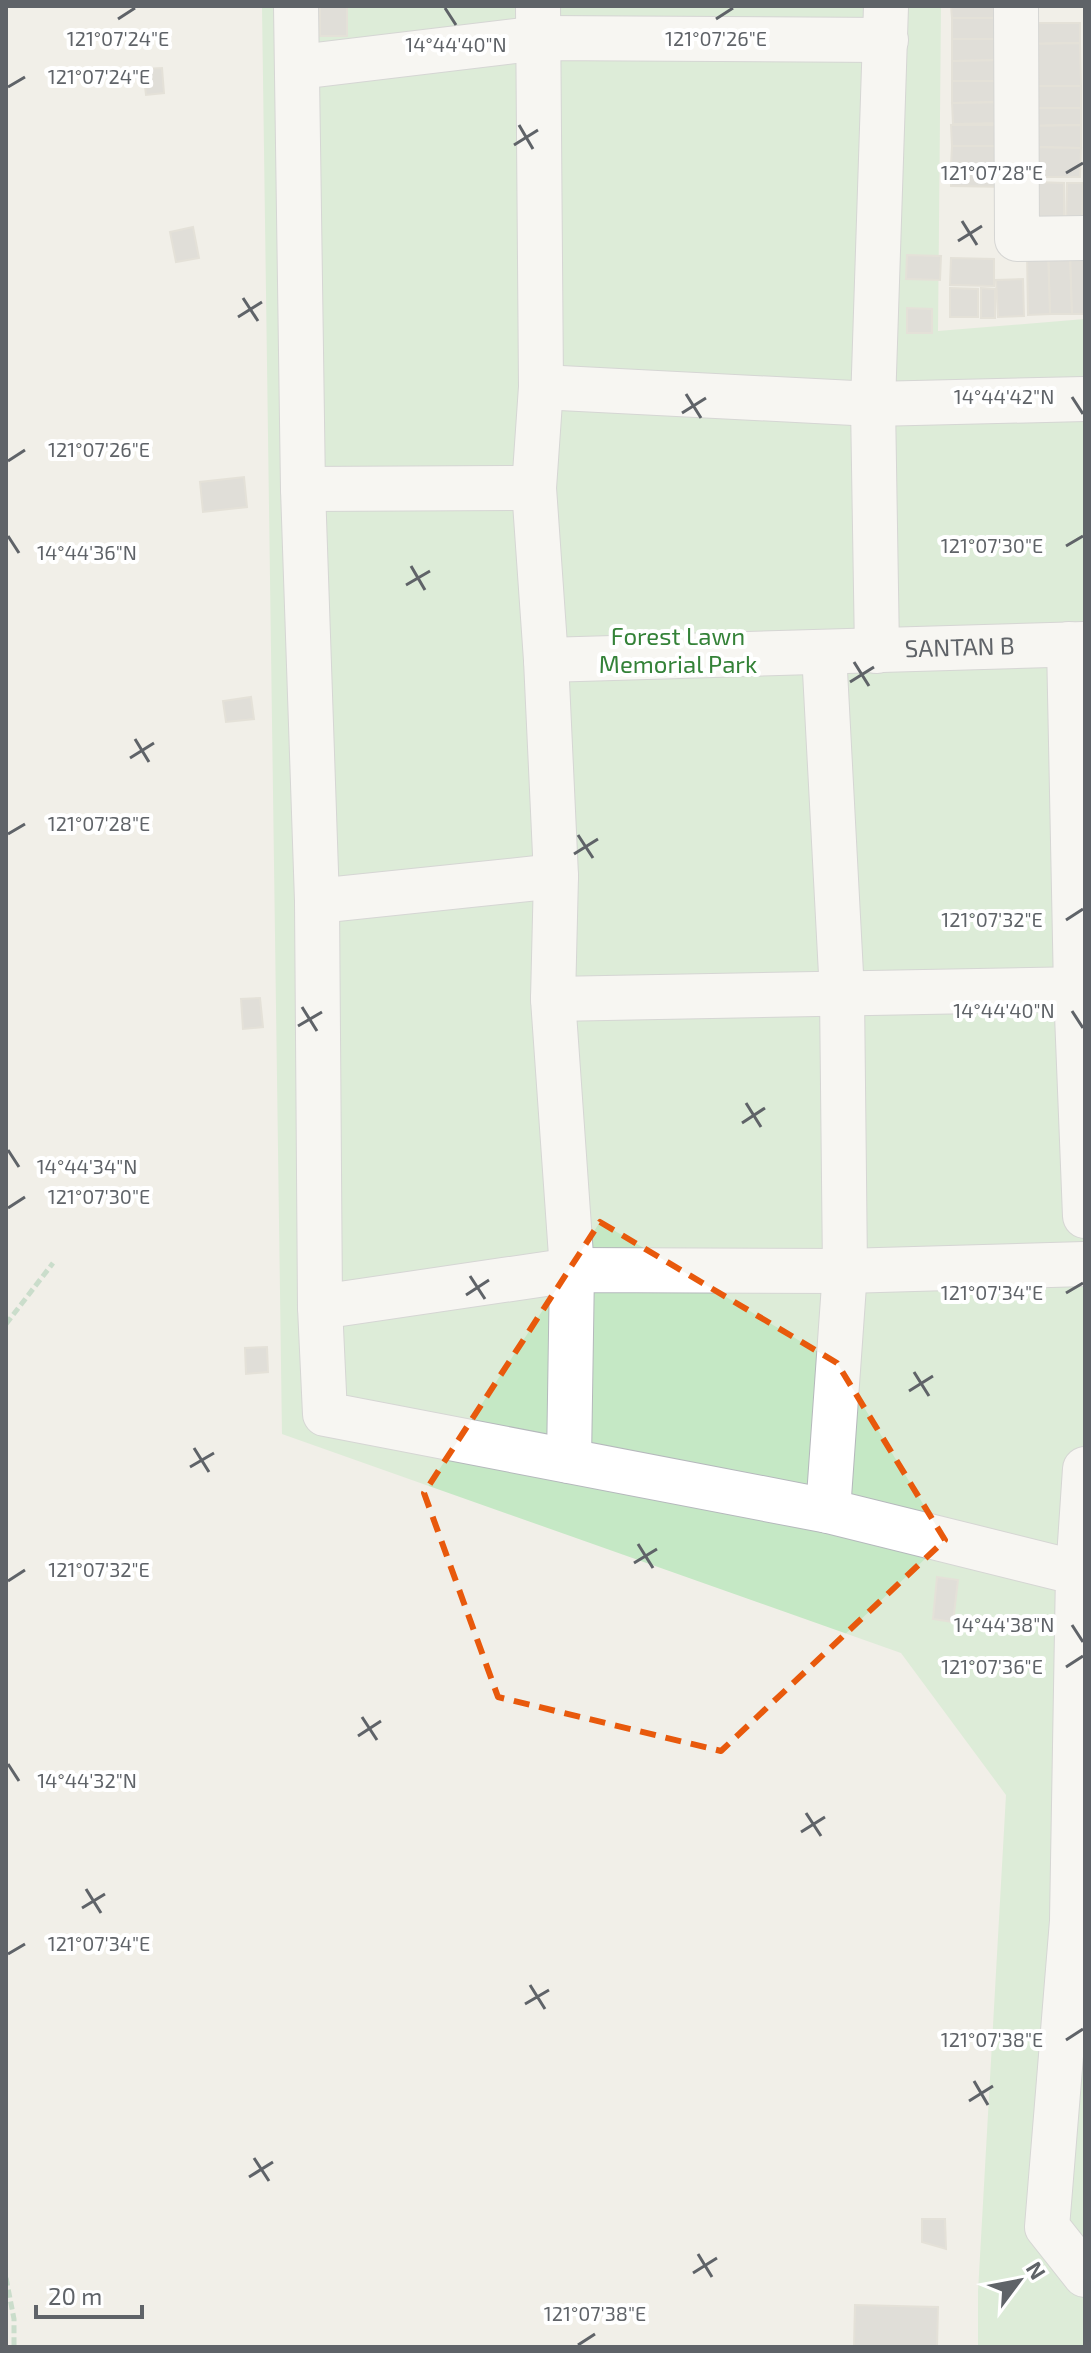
<svg xmlns="http://www.w3.org/2000/svg" width="1091" height="2353" font-family="'Exo 2',sans-serif">
<rect width="100%" height="100%" fill="#f1efe8"/>
<path fill="#c5e8c5" d="M262,6h679l-3,325 147,-12v2028h-107v-55l28,-497 -105,-142 -619,-219z"/>
<g fill="#cccac5" stroke="#d6d1c6" stroke-width="2">
<rect x="320" y="6" width="27" height="30"/>
<path d="M951,6h56l1,12h-56z"/>
<rect x="952" y="18" width="56" height="21"/>
<path d="M1028,23h52v20l-53,1z"/>
<path d="M952,39h56v21l-56,1z"/>
<path d="M1080,43l1,43h-53l-1,-42z"/>
<path d="M1008,60v21h-56v-20z"/>
<path d="M162,68l2,25 -18,2 -3,-26z"/>
<path d="M952,81h56l1,21 -57,1z"/>
<rect x="1028" y="86" width="53" height="22"/>
<path d="M1009,102v21l-56,1 -1,-21z"/>
<path d="M1028,108h53v17l-53,1z"/>
<path d="M951,125h58v21h-57z"/>
<path d="M1081,125v23l-53,-1v-21z"/>
<path d="M952,146h57l1,20h-59z"/>
<path d="M1028,147l53,1 -1,29h-52z"/>
<path d="M951,166h59v21l-59,-1z"/>
<path d="M1035,182l29,1v39h-30z"/>
<path d="M1067,183h16l-1,40h-16z"/>
<path d="M193,227l6,31 -23,4 -6,-30z"/>
<path d="M1048,250h22l2,64h-22z"/>
<path d="M1048,250l2,64 -22,1 -1,-64z"/>
<path d="M1070,250h15v64h-13z"/>
<path d="M907,255l34,1 -1,24 -34,-1z"/>
<path d="M951,258l43,1v27l-44,-1z"/>
<path d="M1023,279l1,37 -26,1 -2,-37z"/>
<path d="M950,288l28,1v28h-28z"/>
<path d="M981,288l14,1v29h-14z"/>
<path d="M907,308l25,1v24h-25z"/>
<path d="M244,477l3,30 -44,5 -3,-30z"/>
<path d="M251,697l3,22 -28,3 -3,-21z"/>
<path d="M260,998l3,29 -20,2 -2,-30z"/>
<path d="M267,1347l1,25 -22,2 -1,-26z"/>
<path d="M937,1577l21,3 -5,42 -20,-3z"/>
<path d="M922,2219h23l1,30 -24,-7z"/>
<path d="M855,2305l83,2 -1,40h-83z"/>
</g>
<g fill="none" stroke-linecap="round" stroke-linejoin="round">
<defs>
<g id="minor">
<path d="M296,6l7,483 14,412 3,406 5,107 503,97 250,62 -6,348 -25,306 38,48"/>
<path d="M538,6l3,381 -7,101 12,172 10,216 -3,123 19,271 -3,191"/>
<path d="M1016,6l1,233 68,-1"/>
<path d="M299,67l241,-29 346,2"/>
<path d="M541,387l332,17 212,-5"/>
<path d="M303,489l231,-1"/>
<path d="M1069,644l7,345 9,227"/>
<path d="M877,651l-4,-247 13,-398"/>
<path d="M824,652l18,341 3,278 -17,240"/>
<path id="s1" d="M546,660l539,-16"/>
<path d="M317,901l239,-25"/>
<path d="M553,999l532,-10"/>
<path d="M320,1307l252,-37 273,1 240,-7"/>
<path d="M1078,1573l7,-104"/>
</g>
</defs>
<use href="#minor" stroke="#b5b8bc" stroke-width="46"/>
<g stroke="#9cc7a9" stroke-width="5" stroke-dasharray="8 4" stroke-linecap="butt">
<path d="M6,1324l47,-61"/>
<path d="M6,2278l8,41v28"/>
</g>
<use href="#minor" stroke="#fff" stroke-width="44"/>
</g>
<path d="M0 0H1091V2353H0ZM600,1222l237,141 108,177 -224,211 -223,-54 -74,-204z" fill="#f1efe8" fill-opacity=".55" fill-rule="evenodd"/>
<path fill="none" stroke="#e8590c" stroke-width="6" stroke-dasharray="16 10" stroke-linejoin="round" d="M600,1222l237,141 108,177 -224,211 -223,-54 -74,-204z"/>
<path fill="none" stroke="#5f6368" stroke-width="3" d="M445,8l11,17M118,19l17,-11M716,19l17,-11M8,87l17,-10M519,125l14,24M514,145l24,-15M1066,173l17,-10M962,221l15,24M958,241l24,-15M243,298l15,23M238,317l24,-15M686,394l15,24M1072,397l11,17M682,413l24,-15M8,461l17,-11M8,536l11,17M1066,546l17,-10M411,566l14,24M406,585l24,-14M854,662l15,24M850,682l24,-15M135,739l14,23M130,758l24,-15M8,834l17,-10M578,835l15,23M574,854l24,-15M1066,920l17,-11M302,1007l15,24M1072,1011l11,17M298,1026l24,-14M746,1103l15,24M742,1123l23,-15M8,1150l11,17M8,1208l17,-11M470,1276l15,23M1066,1293l17,-10M466,1295l23,-15M914,1372l15,24M909,1391l24,-15M194,1448l15,24M190,1467l24,-14M638,1544l15,24M634,1563l23,-14M8,1581l17,-11M1072,1625l11,17M1066,1667l17,-11M362,1717l15,23M358,1736l23,-15M8,1764l11,17M806,1813l15,23M801,1832l24,-15M86,1889l15,24M82,1908l23,-14M8,1954l17,-10M530,1985l15,24M525,2004l24,-14M1066,2040l17,-11M974,2081l14,24M969,2101l24,-15M254,2158l15,23M249,2177l24,-15M698,2254l14,23M693,2273l24,-15M578,2345l17,-11"/>
<g text-anchor="middle" stroke-width="8" stroke-linejoin="round" paint-order="stroke">
<g font-size="24" fill="#348238" stroke="#fff">
<text x="678" y="645">Forest Lawn<tspan x="678" dy="28">Memorial Park</tspan></text>
</g>
<g font-size="24" fill="#5f6368" stroke="#fff">
<text dy="8" stroke="none"><textPath href="#s1" startOffset="414">SANTAN B</textPath></text>
</g>
</g>
<g font-size="20" text-anchor="middle" fill="#5f6368" stroke="#fff" stroke-width="8" stroke-linejoin="round" paint-order="stroke">
<text x="118" y="46">121°07'24"E</text>
<text x="716" y="46">121°07'26"E</text>
<text x="456" y="52">14°44'40"N</text>
<text x="99" y="84">121°07'24"E</text>
<text x="992" y="180">121°07'28"E</text>
<text x="1004" y="404">14°44'42"N</text>
<text x="99" y="457">121°07'26"E</text>
<text x="992" y="553">121°07'30"E</text>
<text x="87" y="560">14°44'36"N</text>
<text x="99" y="831">121°07'28"E</text>
<text x="992" y="927">121°07'32"E</text>
<text x="1004" y="1018">14°44'40"N</text>
<text x="87" y="1174">14°44'34"N</text>
<text x="99" y="1204">121°07'30"E</text>
<text x="992" y="1300">121°07'34"E</text>
<text x="99" y="1577">121°07'32"E</text>
<text x="1004" y="1632">14°44'38"N</text>
<text x="992" y="1674">121°07'36"E</text>
<text x="87" y="1788">14°44'32"N</text>
<text x="99" y="1951">121°07'34"E</text>
<text x="992" y="2047">121°07'38"E</text>
<text x="595" y="2321">121°07'38"E</text>
</g>
<rect width="1091" height="2353" fill="none" stroke="#5f6368" stroke-width="16"/>
<g transform="translate(1019 2281) rotate(58)" stroke="#ffffff" stroke-width="6" paint-order="stroke">
<path d="M0-6L14 30L0 20L-14 30Z" fill="#5f6368"/>
<text y="-12" font-size="22" font-weight="bold" text-anchor="middle" fill="#5f6368">N</text>
</g>
<path d="M36 2305v12h106v-12" fill="none" stroke="#5f6368" stroke-width="4"/>
<text x="48" y="2305" font-size="24" fill="#5f6368" stroke="#ffffff" stroke-width="6" paint-order="stroke">20 m</text>
</svg>
